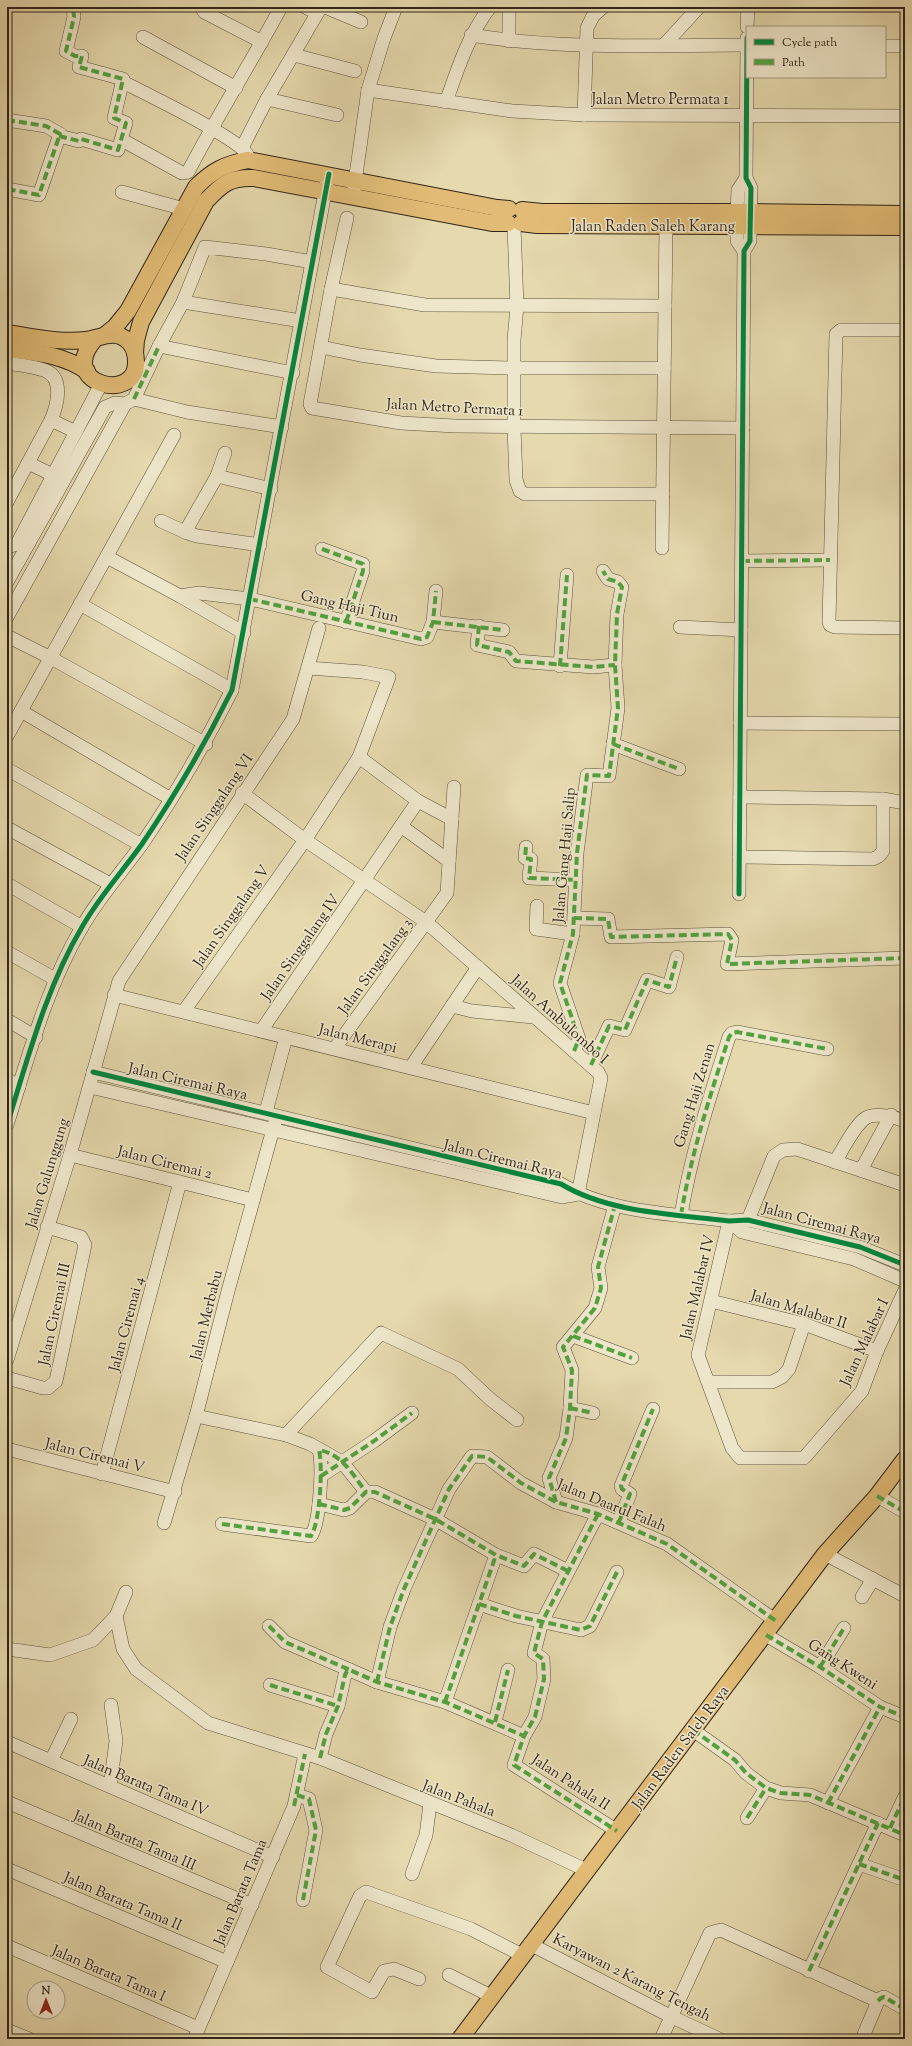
<svg xmlns="http://www.w3.org/2000/svg" width="912" height="2046" font-family="'Sorts Mill Goudy',serif">
<rect width="100%" height="100%" fill="#e5d9ad"/>
<filter id="stains"><feTurbulence type="fractalNoise" baseFrequency=".005" numOctaves="4"/><feColorMatrix values="0 0 0 0 .2 0 0 0 0 .09 0 0 0 0 .02 0 0 0 .5 -.17"/></filter>
<radialGradient id="worn" r=".72"><stop offset=".6" stop-color="#630" stop-opacity="0"/><stop offset="1" stop-color="#630" stop-opacity=".3"/></radialGradient>
<g fill="none" stroke-linecap="round" stroke-linejoin="round">
<defs>
<g id="minor">
<path d="M202,7l2,5 58,30"/>
<path d="M305,7l12,6"/>
<path d="M325,7l36,15"/>
<path d="M509,7v34"/>
<path d="M747,27l1,-20"/>
<path d="M471,35c91,15 184,10 276,10"/>
<path d="M143,37l93,51"/>
<path d="M664,45l35,-38"/>
<path d="M885,46h20"/>
<path d="M294,55l61,16"/>
<path d="M125,83c23,12 111,54 122,71"/>
<path d="M368,90l144,21 72,4 321,1"/>
<path d="M267,99l70,16"/>
<path d="M446,102c12,-34 22,-66 44,-95"/>
<path d="M584,115l3,-87 6,-12 10,-9"/>
<path d="M7,120l39,6 14,8 -21,61 -32,-6"/>
<path d="M59,136l20,5 2,-2 37,11 8,-27 -12,-5 9,-39 -44,-12 3,-11h-7l-9,-5 8,-34 -1,-10"/>
<path d="M124,141l58,32 6,-1c29,-56 63,-109 93,-165"/>
<path d="M242,148l25,-49 54,-92"/>
<path d="M354,189l14,-99 16,-52 12,-31"/>
<path d="M122,192l62,17"/>
<path d="M347,218l-16,71 -21,115 2,4 89,15 54,3 288,2"/>
<path d="M514,226l3,80 -3,34v88l2,52 4,11 5,3h138"/>
<path d="M744,251l-7,-10v-29l1,-22 8,-12"/>
<path d="M331,289l94,16 240,1"/>
<path d="M183,302l118,19"/>
<path d="M905,330h-64l-5,4 -7,288 1,3 5,2 70,1"/>
<path d="M159,346l134,27"/>
<path d="M321,347l39,8 76,11 78,2h150"/>
<path d="M7,363c12,2 25,3 37,7 21,7 13,36 7,50l-44,82"/>
<path d="M134,399l53,13 95,15"/>
<path d="M51,420l25,12"/>
<path d="M28,463l25,12"/>
<path d="M217,476l54,13"/>
<path d="M161,521l24,11 12,4 63,9"/>
<path d="M185,532l32,-56 8,-23"/>
<path d="M7,547l10,-3 84,-160"/>
<path d="M662,548l4,-321"/>
<path d="M322,549l41,15v7l-17,51"/>
<path d="M107,557l73,39 64,37"/>
<path d="M742,561l88,-1"/>
<path d="M7,582l98,-175 10,-4 10,1 9,-5 25,-53 24,-44 22,-55 61,7 46,8"/>
<path d="M180,596l19,-3 51,6 171,40 6,-2 6,-15 3,-31"/>
<path d="M80,604l152,86"/>
<path d="M7,617l118,-213"/>
<path d="M433,622l70,8"/>
<path d="M479,626l-2,19 32,7 7,9 77,6 22,-2"/>
<path d="M680,627l61,3"/>
<path d="M7,636l44,22 155,86"/>
<path d="M560,666l7,-91"/>
<path d="M21,711l150,88"/>
<path d="M740,723l165,1"/>
<path d="M7,736l167,-301"/>
<path d="M613,744l66,25"/>
<path d="M359,757l59,44 34,18"/>
<path d="M7,769l134,76"/>
<path d="M242,793l63,47 121,82 172,150 3,6 -23,116"/>
<path d="M740,797l143,2 22,4"/>
<path d="M401,826l48,35"/>
<path d="M7,828l103,56"/>
<path d="M526,847l-1,11 6,1 -2,19 47,2"/>
<path d="M739,857l134,2 6,-3 4,-5v-52"/>
<path d="M7,884l75,43"/>
<path d="M739,894l5,-643 6,-10v-5l1,-48 -5,-10 1,-140"/>
<path d="M537,906l-1,23 37,5"/>
<path d="M574,918l34,1 3,18 117,-3 4,6 -5,24 178,-6"/>
<path d="M7,952l48,27"/>
<path d="M114,995l480,118"/>
<path d="M452,1006l20,5 61,6"/>
<path d="M184,1011l121,-171 54,-83 30,-80 -26,-5 -55,-4"/>
<path d="M7,1020l29,17"/>
<path d="M261,1031l157,-230"/>
<path d="M335,1048l112,-155 7,-106"/>
<path d="M574,1051l5,-12 -19,-56 13,-49 4,-81 10,-78 22,1 9,-68 -3,-43 2,-51 5,-27 -4,-5 -10,-3 -5,-8"/>
<path d="M591,1065l18,-39 16,4 22,-50 22,7 8,-30"/>
<path d="M411,1067l67,-100"/>
<path d="M93,1072l468,112c48,29 113,30 168,37l19,-1 112,27 45,18"/>
<path d="M7,1079l12,8"/>
<path d="M90,1087l472,110 16,-3"/>
<path d="M266,1112l20,-75"/>
<path d="M7,1125c21,-67 39,-137 75,-198 17,-30 40,-55 60,-83 34,-50 63,-100 90,-154l95,-508"/>
<path d="M70,1155l183,45"/>
<path d="M835,1162c8,-13 17,-32 28,-42 9,-9 32,-3 42,1"/>
<path d="M861,1170l30,-55"/>
<path d="M681,1215c10,-61 29,-119 48,-178l3,-4 5,-1 90,17"/>
<path d="M748,1220l26,-64 9,-6 14,-1 108,36"/>
<path d="M729,1221l-31,134 34,93 8,10h64l58,-67 15,-40 28,-61"/>
<path d="M729,1221l13,11 112,27 51,22"/>
<path d="M711,1301l93,23 73,27"/>
<path d="M573,1336l59,22"/>
<path d="M7,1360l63,-205 49,-174 174,-262 26,-91"/>
<path d="M7,1378l36,10h5l8,-7 29,-136 -4,-8 -34,-10"/>
<path d="M709,1382h63l10,-5 7,-8 15,-45"/>
<path d="M570,1408l23,5"/>
<path d="M196,1416l90,19 24,9 32,18 24,30"/>
<path d="M286,1435l95,-102 77,36 32,30 27,21"/>
<path d="M7,1449l168,43"/>
<path d="M102,1474l78,-292"/>
<path d="M321,1476l53,-35 38,-28"/>
<path d="M877,1496l28,16"/>
<path d="M556,1502l-7,-24 17,-40 4,-30 2,-38 -9,-23 32,-39 6,-20 -3,-21 17,-62"/>
<path d="M319,1504l25,6 6,-2 16,-16h9l60,27 61,36 28,11 10,-12 34,17"/>
<path d="M598,1514l-56,108 -8,31 9,6 1,20 -9,38 -11,19 -10,29 103,66"/>
<path d="M619,1522l11,-28 -8,-5 -1,-3 32,-77"/>
<path d="M164,1523l32,-107 32,-125 47,-169"/>
<path d="M222,1524l89,12c9,-13 12,-70 8,-86"/>
<path d="M825,1554l80,42"/>
<path d="M862,1597l11,-18"/>
<path d="M479,1604l37,12 65,14 9,-4 27,-54"/>
<path d="M116,1616l7,33 13,20 72,54 112,35 191,77 75,35"/>
<path d="M269,1626l16,16 65,28"/>
<path d="M766,1635l54,32 60,40 25,10"/>
<path d="M7,1649l43,6 43,-15 23,-24 10,-24"/>
<path d="M820,1667l24,-39"/>
<path d="M377,1682l13,-55 14,-38 45,-100 23,-33 15,1 34,26 35,19 42,12 69,30 109,77"/>
<path d="M270,1685l68,21"/>
<path d="M445,1702l51,-147"/>
<path d="M495,1722l13,-52"/>
<path d="M693,1730l42,30 11,13 20,15 15,5 29,2 95,40"/>
<path d="M7,1742l266,115"/>
<path d="M320,1758l6,-24 12,-28 7,-31 2,-4 3,-1 27,12 68,20 79,34"/>
<path d="M51,1761l20,-42"/>
<path d="M110,1786l6,-45 -5,-36"/>
<path d="M297,1795l12,4 7,31 -13,70"/>
<path d="M7,1802l245,103"/>
<path d="M828,1803l52,-96"/>
<path d="M747,1818l19,-30"/>
<path d="M890,1828l15,-32"/>
<path d="M859,1864l46,16"/>
<path d="M7,1869l220,93"/>
<path d="M412,1874l14,-39 4,-31"/>
<path d="M530,1944l142,73 47,22"/>
<path d="M7,1946l191,82"/>
<path d="M809,1971l69,-148"/>
<path d="M449,1975l42,21"/>
<path d="M419,1979l-25,-10 -10,2 -12,21 -45,-25 33,-71 6,-4 105,37 51,26"/>
<path d="M878,2001l3,-3 3,-1 21,12"/>
<path d="M7,2030l22,9"/>
<path d="M194,2039l100,-233 11,-52"/>
<path d="M661,2039l49,-106 11,-3 157,71 -16,38"/>
</g>
<g id="major">
<path d="M522,210l20,2h195l168,2"/>
<path d="M521,223l16,2 368,2"/>
<path d="M7,333c26,4 53,10 79,7 15,-2 30,-12 43,2 5,5 7,13 7,20 1,42 -81,22 -41,-23"/>
<path d="M105,335l10,-8 13,-16 68,-124c16,-16 29,-23 52,-27l249,48 12,1"/>
<path d="M7,349c30,4 54,5 80,22"/>
<path d="M135,353l1,-13 5,-18 65,-121c16,-17 24,-24 48,-23l238,45h16"/>
<path d="M460,2039l365,-485 52,-58 28,-37"/>
</g>
</defs>
<use href="#minor" stroke="#5d523d" stroke-width="14"/>
<use href="#major" stroke="#302518" stroke-width="18"/>
<use href="#minor" stroke="#eee6ca" stroke-width="13"/>
<use href="#major" stroke="#e2bc76" stroke-width="16"/>
<g stroke="#52a340" stroke-width="4" stroke-dasharray="8 4" stroke-linecap="butt">
<path d="M7,120l39,6 14,8 -21,61 -32,-6"/>
<path d="M59,136l20,5 2,-2 37,11 8,-27 -12,-5 9,-39 -44,-12 3,-11h-7l-9,-5 8,-34 -1,-10"/>
<path d="M134,399l25,-53"/>
<path d="M322,549l41,15v7l-17,51"/>
<path d="M742,561l88,-1"/>
<path d="M250,599l171,40 6,-2 6,-15 3,-31"/>
<path d="M433,622l70,8"/>
<path d="M479,626l-2,19 32,7 7,9 77,6 22,-2"/>
<path d="M560,666l7,-91"/>
<path d="M613,744l66,25"/>
<path d="M526,847l-1,11 6,1 -2,19 47,2"/>
<path d="M574,918l34,1 3,18 117,-3 4,6 -5,24 178,-6"/>
<path d="M574,1051l5,-12 -19,-56 13,-49 4,-81 10,-78 22,1 9,-68 -3,-43 2,-51 5,-27 -4,-5 -10,-3 -5,-8"/>
<path d="M591,1065l18,-39 16,4 22,-50 22,7 8,-30"/>
<path d="M681,1215c10,-61 29,-119 48,-178l3,-4 5,-1 90,17"/>
<path d="M573,1336l59,22"/>
<path d="M570,1408l23,5"/>
<path d="M321,1476l53,-35 38,-28"/>
<path d="M877,1496l28,16"/>
<path d="M556,1502l-7,-24 17,-40 4,-30 2,-38 -9,-23 32,-39 6,-20 -3,-21 17,-62"/>
<path d="M319,1504l25,6 6,-2 16,-16h9l60,27 61,36 28,11 10,-12 34,17"/>
<path d="M598,1514l-56,108 -8,31 9,6 1,20 -9,38 -11,19 -10,29 103,66"/>
<path d="M619,1522l11,-28 -8,-5 -1,-3 32,-77"/>
<path d="M222,1524l89,12c9,-13 12,-70 8,-86 23,4 34,25 47,42"/>
<path d="M479,1604l37,12 65,14 9,-4 27,-54"/>
<path d="M269,1626l16,16 65,28"/>
<path d="M766,1635l54,32 60,40 25,10"/>
<path d="M820,1667l24,-39"/>
<path d="M377,1682l13,-55 14,-38 45,-100 23,-33 15,1 34,26 35,19 42,12 69,30 109,77"/>
<path d="M270,1685l68,21"/>
<path d="M445,1702l51,-147"/>
<path d="M495,1722l13,-52"/>
<path d="M693,1730l42,30 11,13 20,15 15,5 29,2 95,40"/>
<path d="M320,1758l6,-24 12,-28 7,-31 2,-4 3,-1 27,12 68,20 79,34"/>
<path d="M297,1795l12,4 7,31 -13,70"/>
<path d="M828,1803l52,-96"/>
<path d="M294,1806l11,-52"/>
<path d="M747,1818l19,-30"/>
<path d="M890,1828l15,-32"/>
<path d="M859,1864l46,16"/>
<path d="M809,1971l69,-148"/>
<path d="M878,2001l3,-3 3,-1 21,12"/>
</g>
<defs>
<g id="cycleway">
<path d="M739,894l5,-643 6,-10v-5l1,-48 -5,-10 1,-140"/>
<path d="M93,1072l468,112c48,29 113,30 168,37l19,-1 112,27 45,18"/>
<path d="M7,1125c21,-67 39,-137 75,-198 17,-30 40,-55 60,-83 34,-50 63,-100 90,-154l97,-516"/>
</g>
</defs>
<use href="#cycleway" stroke="#eee6ca" stroke-width="8"/>
<use href="#cycleway" stroke="#00873e" stroke-width="5"/>
</g>
<g text-anchor="middle" stroke-width="3" stroke-linejoin="round" paint-order="stroke">
<g font-size="15" fill="#302518" stroke="#eee6ca">
<text x="660" y="104">Jalan Metro Permata 1</text>
<text x="653" y="231">Jalan Raden Saleh Karang</text>
<text transform="translate(455 407) rotate(3)" y="5">Jalan Metro Permata 1</text>
<text transform="translate(350 606) rotate(13)" y="5">Gang Haji Tiun</text>
<text transform="translate(214 807) rotate(-56)" y="5">Jalan Singgalang VI</text>
<text transform="translate(564 855) rotate(-85)" y="5">Jalan Gang Haji Salip</text>
<text transform="translate(231 916) rotate(-55)" y="5">Jalan Singgalang V</text>
<text transform="translate(300 947) rotate(-55)" y="5">Jalan Singgalang IV</text>
<text transform="translate(375 966) rotate(-54)" y="5">Jalan Singgalang 3</text>
<text transform="translate(560 1019) rotate(42)" y="5">Jalan Ambulombo I</text>
<text transform="translate(358 1038) rotate(14)" y="5">Jalan Merapi</text>
<text transform="translate(188 1081) rotate(13)" y="5">Jalan Ciremai Raya</text>
<text transform="translate(694 1095) rotate(-73)" y="5">Gang Haji Zenan</text>
<text transform="translate(503 1159) rotate(14)" y="5">Jalan Ciremai Raya</text>
<text transform="translate(165 1162) rotate(14)" y="5">Jalan Ciremai 2</text>
<text transform="translate(47 1173) rotate(-73)" y="5">Jalan Galunggung</text>
<text transform="translate(822 1223) rotate(15)" y="5">Jalan Ciremai Raya</text>
<text transform="translate(697 1287) rotate(-77)" y="5">Jalan Malabar IV</text>
<text transform="translate(799 1309) rotate(17)" y="5">Jalan Malabar II</text>
<text transform="translate(54 1314) rotate(-78)" y="5">Jalan Ciremai III</text>
<text transform="translate(206 1315) rotate(-76)" y="5">Jalan Merbabu</text>
<text transform="translate(126 1324) rotate(-75)" y="5">Jalan Ciremai 4</text>
<text transform="translate(864 1342) rotate(-65)" y="5">Jalan Malabar I</text>
<text transform="translate(95 1455) rotate(14)" y="5">Jalan Ciremai V</text>
<text transform="translate(612 1505) rotate(22)" y="5">Jalan Daarul Falah</text>
<text transform="translate(843 1664) rotate(33)" y="5">Gang Kweni</text>
<text transform="translate(680 1747) rotate(-53)" y="5">Jalan Raden Saleh Raya</text>
<text transform="translate(571 1782) rotate(33)" y="5">Jalan Pahala II</text>
<text transform="translate(146 1785) rotate(23)" y="5">Jalan Barata Tama IV</text>
<text transform="translate(459 1798) rotate(21)" y="5">Jalan Pahala</text>
<text transform="translate(135 1840) rotate(23)" y="5">Jalan Barata Tama III</text>
<text transform="translate(240 1892) rotate(-67)" y="5">Jalan Barata Tama</text>
<text transform="translate(123 1901) rotate(23)" y="5">Jalan Barata Tama II</text>
<text transform="translate(109 1973) rotate(23)" y="5">Jalan Barata Tama I</text>
<text transform="translate(632 1977) rotate(27)" y="5">Karyawan 2 Karang Tengah</text>
</g>
</g>
<rect width="912" height="2046" fill="none" stroke="#e5d9ad" stroke-width="24"/>
<rect x="8" y="8" width="896" height="2030" fill="none" stroke="#302518" stroke-width="2"/>
<rect x="12" y="12" width="888" height="2022" fill="none" stroke="#302518"/>
<rect x="746" y="26" width="140" height="52" fill="#eee6ca" stroke="#a29983"/>
<rect x="754" y="39" width="20" height="6" fill="#00873e" stroke="#a29983"/>
<text x="782" y="46" font-size="12" fill="#302518">Cycle path</text>
<rect x="754" y="59" width="20" height="6" fill="#52a340" stroke="#a29983"/>
<text x="782" y="66" font-size="12" fill="#302518">Path</text>
<g transform="translate(46 2000)"><circle r="19" fill="#eee6ca" stroke="#a29983"/>
<path d="M0-3L7 15L0 10L-7 15Z" fill="#8f2418"/>
<text y="-6" font-size="11" font-weight="bold" text-anchor="middle" fill="#302518">N</text>
</g>
<rect width="100%" height="100%" filter="url(#stains)"/>
<rect width="100%" height="100%" fill="url(#worn)"/>
</svg>
